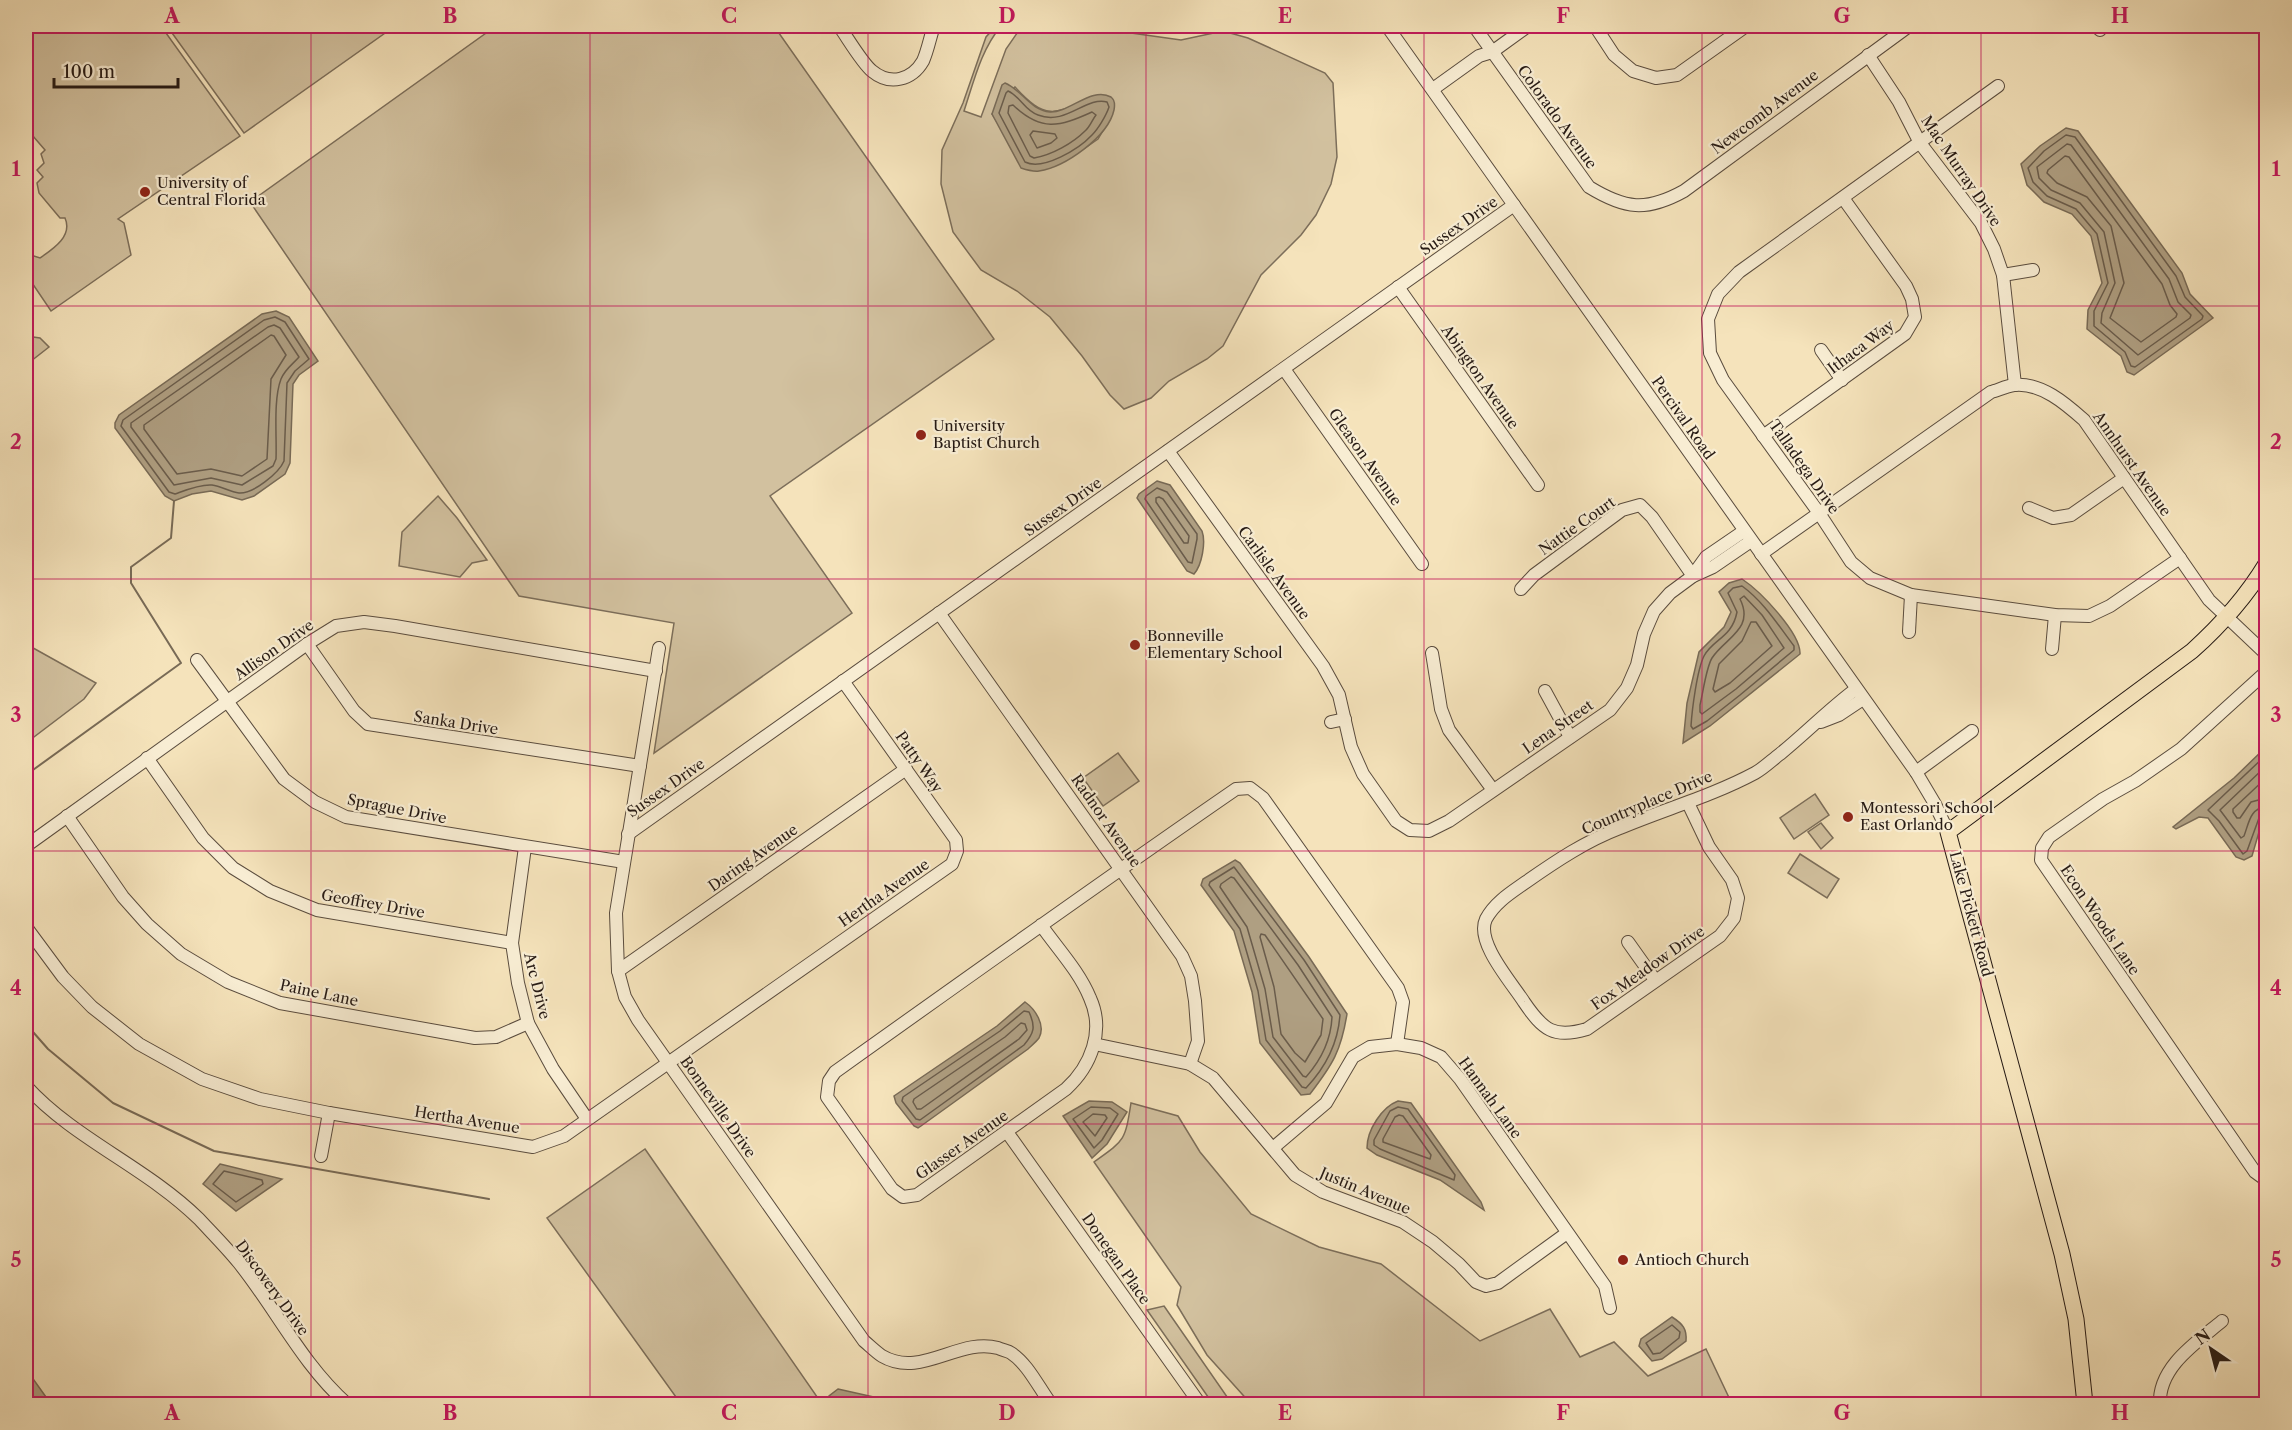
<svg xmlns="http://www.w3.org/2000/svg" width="2292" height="1430" font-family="'Libre Caslon Text',serif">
<rect width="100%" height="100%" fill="#f5e3bb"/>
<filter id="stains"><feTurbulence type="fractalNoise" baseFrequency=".00333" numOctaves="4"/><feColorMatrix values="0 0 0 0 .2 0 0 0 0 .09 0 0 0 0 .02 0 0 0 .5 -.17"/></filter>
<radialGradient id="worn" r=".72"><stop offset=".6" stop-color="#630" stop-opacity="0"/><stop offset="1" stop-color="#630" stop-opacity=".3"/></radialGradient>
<g fill="#d2c19f" stroke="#7c6e5a" stroke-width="1.5" fill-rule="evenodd">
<path d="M26,26h135l79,110 -122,83 6,4 7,32 -80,56 -25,-37v-15l8,-3 6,2c13,-9 33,-22 25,-40h-5l-21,-25 -2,-10 6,-6 -6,-7 7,-7 -3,-9 4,-4 -19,-22z"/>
<path d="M167,26h228l-151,107z"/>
<path d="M496,26h278l220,313 -224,157 82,117 -198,140 20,-130 -155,-27 -269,-394z"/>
<path d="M996,26h5c-20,24 -27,55 -37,85l17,6 25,-68 16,-23h88l14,6 57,8 42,-9 25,7 77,35 8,10 4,74 -6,27 -15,31 -15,20 -40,40 -38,71 -16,13 -38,22 -18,17 -27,11 -14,-14 -28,-39 -32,-39 -33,-26 -36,-21 -28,-38 -12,-48 1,-34 21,-47 23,-66zM1015,87c31,34 40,28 78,9l18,21 -13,22 -13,9 -87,-25 -6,-9z"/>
<path d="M26,336l14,2 9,9 -23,18z"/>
<path d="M438,496l19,22 30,42 -15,3 -12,14 -61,-11 3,-34z"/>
<path d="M26,644l70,39 -12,16 -58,44z"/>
<path d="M1118,753l21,28 -36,25 -20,-28z"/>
<path d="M1815,794l14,21 -35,24 -14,-21z"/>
<path d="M1821,823l12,15 -12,11 -13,-17z"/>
<path d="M1800,854l39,25 -12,19 -39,-25z"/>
<path d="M1131,1103l47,13 22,36 51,62 68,33 62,17 99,77 70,-32 30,48 34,-15 34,34 58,-27 26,55h-481l-44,-49 -30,-50 4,-18 -87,-125c31,-22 31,-21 37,-59z"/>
<path d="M645,1149l177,255h-141l-134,-186z"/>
<path d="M1164,1306l68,98h-19l-66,-94z"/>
</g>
<g fill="#af9f82" stroke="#786a56" stroke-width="1.5">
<path d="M1005,83c17,7 25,27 45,29 19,1 42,-26 61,-15 4,3 4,8 3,13 -6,27 -49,57 -75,61 -6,1 -12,-1 -18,-3l-29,-54 10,-29z"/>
<path d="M2066,128l12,3 104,142 8,21 23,24 -79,57 -7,-3 -6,-16 -34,-27 1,-19 14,-27 -11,-47 -19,-22 -28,-12 -17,-17 -6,-21 19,-18z"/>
<path d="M276,311l13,6 29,44 -19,14 -6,9 -3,79 -5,11 -31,22 -12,4 -31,-9 -19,3 -18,7 -9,-5 -50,-68v-5l4,-8 143,-101z"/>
<path d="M1157,481l13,4 32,46c4,11 0,34 -8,43l-7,-3 -50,-73 2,-4z"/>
<path d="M1742,579c18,12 59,54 58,75l-90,72 -27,17 4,-40 12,-51 25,-25 7,-15 -12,-20 10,-9z"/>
<path d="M2266,747v61l-14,48 -8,4 -8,-3 -28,-39 -9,-1 -23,12 -3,-2 61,-49z"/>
<path d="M1235,860l5,3 69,94 38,57c-6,37 -14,50 -37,80l-9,1 -41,-52 -8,-51 -18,-61 -33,-46 2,-6z"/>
<path d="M1025,1002c10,7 21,23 14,36 -3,4 -8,8 -11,11l-107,77 -3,2 -4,-2 -18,-23 -2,-7 103,-70z"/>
<path d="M1089,1101l23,1 15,10 -20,32 -15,14 -29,-42z"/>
<path d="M1398,1101l13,2 70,99 3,8 -44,-30 -63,-25 -10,-7c0,-18 15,-41 31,-47z"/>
<path d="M220,1164l62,15 -46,32 -33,-27z"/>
<path d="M1672,1317c11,7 15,12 14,24l-24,18 -10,2 -13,-15 2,-7z"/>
<path d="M26,1369l25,35h-25z"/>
<path d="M838,1389l67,15h-77l1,-8z"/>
</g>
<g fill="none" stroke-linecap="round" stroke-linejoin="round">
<g stroke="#6a5c4b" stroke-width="1.5">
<path d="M1008,91c12,5 17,20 30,24 28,11 48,-19 69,-13l2,5c-3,9 -11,22 -17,28 -13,14 -49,36 -67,27l-26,-49 7,-20z"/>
<path d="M1013,105c28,27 46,22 79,7l4,3c-4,5 -6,12 -11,16 -12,12 -33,24 -51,27l-4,-2 -22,-43 1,-7z"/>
<path d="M1033,131l22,3 2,4 -6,5 -14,5 -7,-13z"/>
<path d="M2066,135l9,2 101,139 9,21 18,19 -1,3 -67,48 -4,-1 -6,-14 -31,-26v-15l14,-28 -11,-49 -21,-25 -29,-13 -14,-14 -5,-14 16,-17z"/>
<path d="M2067,144l4,1 98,134 9,23 13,13 -1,3 -52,37 -37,-32 1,-10 13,-30 -11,-51 -24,-29 -29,-13 -12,-12 -2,-11z"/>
<path d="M2065,156l4,1 93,127 8,21 7,9 -1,3 -35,25 -31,-24 14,-35 -13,-57 -24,-29 -30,-14 -10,-10 1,-3z"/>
<path d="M275,317l10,5 24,37 -14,12 -8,12 -3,78c-5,12 -31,33 -45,32 -9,-1 -18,-7 -27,-8 -12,-1 -26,5 -37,9l-6,-2 -48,-66 2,-6 141,-100z"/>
<path d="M274,325l6,3 19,29c-6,7 -14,12 -18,22 -8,21 -4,58 -5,80l-3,7 -31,19 -31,-7 -37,7 -43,-58v-4l137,-96z"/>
<path d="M271,335l3,1 12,19 -15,24 -4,80 -25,17 -31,-7 -34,5 -33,-45v-4z"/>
<path d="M1157,488l10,4 30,42v5l-5,24 -4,-1 -43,-63 1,-3z"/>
<path d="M1159,497l4,2 26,37 -1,7h-4l-28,-41v-4z"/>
<path d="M1742,586c22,16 36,39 52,60v4l-54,45 -33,26 -14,8 -2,-3c1,-16 6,-56 13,-70 9,-17 28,-18 33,-44l-9,-19 5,-5z"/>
<path d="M1744,596l18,19 22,33 -48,41 -34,25 -2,-2v-7c3,-12 6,-37 12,-47 13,-20 43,-29 28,-59z"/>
<path d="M1751,622h5l16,24 -42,37 -15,9 -2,-3 6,-25 23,-23z"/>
<path d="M2266,755l-58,55 11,11 24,33 4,-3 12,-33 7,-4"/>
<path d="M2266,766l-46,44 21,28 3,-2c5,-13 6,-28 22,-29"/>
<path d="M2266,778l-33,31v3l4,6h3l11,-16 15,-4"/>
<path d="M1234,867l70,93 36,55c-2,28 -15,53 -34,73l-4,-1 -36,-47 -8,-49 -18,-62 -31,-44 1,-3z"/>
<path d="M1231,877l3,1 64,87 34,52c-1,22 -11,43 -26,60l-3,-1 -30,-39 -8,-48 -18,-62 -27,-40 1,-3z"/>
<path d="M1261,934l4,1 58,84 -2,16 -16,27 -10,-9 -14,-19 -7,-47 -14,-50z"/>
<path d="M1024,1011l5,1c7,15 5,21 -5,33l-104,75 -4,-1 -14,-18 1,-4 97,-66z"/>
<path d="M1021,1023l4,1 2,6 -8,9 -98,70h-4l-4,-7 1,-3 91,-62z"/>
<path d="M1091,1107l19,1 8,6 -16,26 -8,8 -21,-29z"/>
<path d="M1398,1107l10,2 47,66 -1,5 -74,-31 -6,-4v-5l16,-29z"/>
<path d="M1093,1114l12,1 2,3 -12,18 -12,-14z"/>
<path d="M1399,1115l4,1 28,39 -1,4 -47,-17v-3l12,-22z"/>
<path d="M224,1171l38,9 1,4 -27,18 -23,-18z"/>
<path d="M1672,1325l8,7 -1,6 -19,15 -7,1 -7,-11z"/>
</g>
<g stroke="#786a56" stroke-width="2">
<path d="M26,775l155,-112 -50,-80v-16l40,-29 3,-37"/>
<path d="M26,1024l22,25 65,54 101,48 275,48"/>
</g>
<defs>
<g id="minor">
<path d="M839,26c8,11 23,37 33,45 18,15 40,9 51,-10 5,-11 7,-24 11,-35"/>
<path d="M1387,26l529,746 19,32 13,28"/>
<path d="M1474,26l115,161c36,22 57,25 95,4l225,-165"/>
<path d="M1595,26l19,29 19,16 23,7 21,-3 69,-49"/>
<path d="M2096,26l4,4"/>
<path d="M1868,55l31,47 21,41 61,80 13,26 9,26 12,110"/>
<path d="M1998,86l-259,186 -21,22 -10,25 2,34 13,27 96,133 32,49 19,16 41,17 144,20 34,1 21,-10 70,-48"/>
<path d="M1433,89l46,-33 13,-4 36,-26"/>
<path d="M2003,275l30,-5"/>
<path d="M1398,287l140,198"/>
<path d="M1821,350l21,30"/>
<path d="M1284,369l138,195"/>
<path d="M1763,436l142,-102 10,-17 -3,-18 -6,-13 -63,-88"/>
<path d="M1168,451l155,215 16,29 12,52 12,27 33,47 14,9 19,1 20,-10 161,-111 17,-22 10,-23 7,-31 10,-23 16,-18 23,-17 20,-9 38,-26"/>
<path d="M2029,508l24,10 18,-3 53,-37"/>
<path d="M1761,554l230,-162c7,-2 16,-6 23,-7 27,-3 52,19 70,35l125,180 57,54"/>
<path d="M1693,575l13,-18 38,-26"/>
<path d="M1521,589l13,-14 88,-65 18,-5 12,12 41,59"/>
<path d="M939,613l243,343 9,20 4,25 3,40 -8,23"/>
<path d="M1909,632l2,-37"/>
<path d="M307,644l47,67 14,13 272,42"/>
<path d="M659,648l-43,265 2,58 7,26 13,23 226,321c6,5 12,11 18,15 39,23 77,-19 116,-8 4,2 10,3 13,5 17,11 28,35 40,51"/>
<path d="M2052,649l3,-34"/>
<path d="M1432,653l9,56 8,21 44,60"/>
<path d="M197,660l87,119 31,23 31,15 278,45"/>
<path d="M2266,672l-85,77 -46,32 -32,18 -54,38 -7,11 -1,12 214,312 11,8"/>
<path d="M1545,691l25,46"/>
<path d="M1331,722l14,-3"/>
<path d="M1821,722l18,-7 24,-16"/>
<path d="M147,758l56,80 30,30 37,23 47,19 195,33"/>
<path d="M1916,772l56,-41"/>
<path d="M1688,803l21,44 23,33 6,18 -4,20 -14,18 -133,93c-33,10 -44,1 -63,-27 -12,-19 -49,-60 -38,-83 9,-17 26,-27 40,-37 30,-21 60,-41 94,-54 45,-19 92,-32 135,-55 9,-5 17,-13 25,-19 26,-21 49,-45 76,-65"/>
<path d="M67,816l56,81 24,27 34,30 47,28 52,21 195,35 21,-1 32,-14"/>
<path d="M628,834l886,-629"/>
<path d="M26,846l281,-202 29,-18 28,-4 31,4 261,45"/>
<path d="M525,847l-13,96 6,40 10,40 25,46 34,50"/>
<path d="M1041,925c16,23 38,46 49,73 15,33 1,68 -24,91l-149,106 -14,2 -11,-8 -65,-92 2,-16 6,-9c133,-95 266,-190 401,-283l14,-1 13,10 135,190 5,14 -6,42"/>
<path d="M26,927l37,50 29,30 47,37 63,35 58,20 69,14 204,34 31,-11 388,-272 5,-13 -1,-11 -113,-159"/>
<path d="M1628,942l27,38"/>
<path d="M618,971l288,-202"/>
<path d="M1094,1044l96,20 23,14 82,97 28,17 80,30 30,20 26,22 17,18 10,4 12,-3 69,-50"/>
<path d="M26,1086c48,53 120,81 173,133 13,14 28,29 40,44 37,46 63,101 108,141"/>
<path d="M1007,1132l193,272"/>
<path d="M1273,1148l53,-45 27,-46 17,-10 27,-3 24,4 20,9 19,22 145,207 5,22"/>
<path d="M321,1156l8,-43"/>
<path d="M2160,1404c-2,-37 37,-62 62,-83"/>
</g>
<path id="major" d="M2085,1404l-9,-85 -14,-65 -114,-422 244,-181c29,-26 54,-54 74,-87"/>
</defs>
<use href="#minor" stroke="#5a4c3e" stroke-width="14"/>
<use href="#major" stroke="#261a14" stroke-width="17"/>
<use href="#minor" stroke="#f8edd3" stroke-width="12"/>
<use href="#major" stroke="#f5e3bb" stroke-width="15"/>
</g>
<path fill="none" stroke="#c2185b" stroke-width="1.5" stroke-opacity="0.55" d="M311,26v1378M590,26v1378M868,26v1378M1146,26v1378M1424,26v1378M1702,26v1378M1981,26v1378M26,306h2240M26,579h2240M26,851h2240M26,1124h2240"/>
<g fill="#8f2418" stroke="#f8edd3" stroke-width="2">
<circle cx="145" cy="192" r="6"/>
<circle cx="921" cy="435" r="6"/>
<circle cx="1135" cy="645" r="6"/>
<circle cx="1848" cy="817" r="6"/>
<circle cx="1623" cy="1260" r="6"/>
</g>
<g text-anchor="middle" stroke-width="4.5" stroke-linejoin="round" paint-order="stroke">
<g font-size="15" fill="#261a14" stroke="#f8edd3">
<text transform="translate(1765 112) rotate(-37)" y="5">Newcomb Avenue</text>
<text transform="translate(1557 117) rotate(54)" y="5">Colorado Avenue</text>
<text transform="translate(1961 171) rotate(56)" y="5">Mac Murray Drive</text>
<text transform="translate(1459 226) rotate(-35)" y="5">Sussex Drive</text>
<text transform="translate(1861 347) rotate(-37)" y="5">Ithaca Way</text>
<text transform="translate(1480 377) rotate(55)" y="5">Abington Avenue</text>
<text transform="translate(1683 418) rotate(55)" y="5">Percival Road</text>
<text transform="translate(1365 457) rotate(55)" y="5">Gleason Avenue</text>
<text transform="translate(2132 464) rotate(55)" y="5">Annhurst Avenue</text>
<text transform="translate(1804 467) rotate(55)" y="5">Talladega Drive</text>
<text transform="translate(1063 507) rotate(-35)" y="5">Sussex Drive</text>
<text transform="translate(1577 526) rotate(-35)" y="5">Nattie Court</text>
<text transform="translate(1274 573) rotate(54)" y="5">Carlisle Avenue</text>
<text transform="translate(274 650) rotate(-35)" y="5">Allison Drive</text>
<text transform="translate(456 723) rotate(9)" y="5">Sanka Drive</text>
<text transform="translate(1558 727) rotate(-35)" y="5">Lena Street</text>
<text transform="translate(919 762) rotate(55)" y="5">Patty Way</text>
<text transform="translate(666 788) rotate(-35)" y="5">Sussex Drive</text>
<text transform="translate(1647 803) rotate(-23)" y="5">Countryplace Drive</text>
<text transform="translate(397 809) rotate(11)" y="5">Sprague Drive</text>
<text transform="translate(1106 821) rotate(55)" y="5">Radnor Avenue</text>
<text transform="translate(753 858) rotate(-35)" y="5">Daring Avenue</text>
<text transform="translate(884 893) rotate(-35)" y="5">Hertha Avenue</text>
<text transform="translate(373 904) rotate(10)" y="5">Geoffrey Drive</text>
<text transform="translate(1971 914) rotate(75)" y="5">Lake Pickett Road</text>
<text transform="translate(2100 920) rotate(56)" y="5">Econ Woods Lane</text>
<text transform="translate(1648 968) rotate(-35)" y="5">Fox Meadow Drive</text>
<text transform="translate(537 986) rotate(76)" y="5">Arc Drive</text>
<text transform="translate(319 993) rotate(12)" y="5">Paine Lane</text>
<text transform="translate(1490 1098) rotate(54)" y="5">Hannah Lane</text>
<text transform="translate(718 1107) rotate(55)" y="5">Bonneville Drive</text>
<text transform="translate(467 1120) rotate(9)" y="5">Hertha Avenue</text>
<text transform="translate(962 1145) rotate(-35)" y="5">Glasser Avenue</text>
<text transform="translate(1365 1191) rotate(23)" y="5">Justin Avenue</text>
<text transform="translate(1116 1259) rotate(55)" y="5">Donegan Place</text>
<text transform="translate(272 1288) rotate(54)" y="5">Discovery Drive</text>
</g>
<g font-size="15" fill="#261a14" stroke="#f8edd3" text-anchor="start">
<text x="157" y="188">University of<tspan x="157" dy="17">Central Florida</tspan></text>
<text x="933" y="431">University<tspan x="933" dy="17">Baptist Church</tspan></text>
<text x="1147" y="641">Bonneville<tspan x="1147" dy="17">Elementary School</tspan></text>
<text x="1860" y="813">Montessori School<tspan x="1860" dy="17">East Orlando</tspan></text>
<text x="1635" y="1265">Antioch Church</text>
</g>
</g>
<rect width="2292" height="1430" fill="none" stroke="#f5e3bb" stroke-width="66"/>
<g transform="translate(2211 1349) rotate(325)" stroke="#f8edd3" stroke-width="4.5" paint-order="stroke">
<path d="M0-4.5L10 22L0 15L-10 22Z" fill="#261a14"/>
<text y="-9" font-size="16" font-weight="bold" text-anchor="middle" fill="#261a14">N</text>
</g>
<path d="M54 78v9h124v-9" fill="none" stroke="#261a14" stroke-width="3"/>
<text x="63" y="78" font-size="18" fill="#261a14" stroke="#f8edd3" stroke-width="4.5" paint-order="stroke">100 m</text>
<rect x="33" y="33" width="2226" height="1364" fill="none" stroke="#c2185b" stroke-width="2"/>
<g font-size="20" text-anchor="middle" font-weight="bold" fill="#c2185b">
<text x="172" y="23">A</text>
<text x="450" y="23">B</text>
<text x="729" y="23">C</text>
<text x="1007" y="23">D</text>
<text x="1285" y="23">E</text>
<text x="1563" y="23">F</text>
<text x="1842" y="23">G</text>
<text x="2120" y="23">H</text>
<text x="16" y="176">1</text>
<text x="2276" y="176">1</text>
<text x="16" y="449">2</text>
<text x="2276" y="449">2</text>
<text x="16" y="722">3</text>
<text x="2276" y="722">3</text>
<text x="16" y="995">4</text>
<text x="2276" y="995">4</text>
<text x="16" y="1267">5</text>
<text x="2276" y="1267">5</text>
<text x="172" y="1420">A</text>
<text x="450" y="1420">B</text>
<text x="729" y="1420">C</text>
<text x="1007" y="1420">D</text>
<text x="1285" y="1420">E</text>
<text x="1563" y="1420">F</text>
<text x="1842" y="1420">G</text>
<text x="2120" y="1420">H</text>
</g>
<rect width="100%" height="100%" filter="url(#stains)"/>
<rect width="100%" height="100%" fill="url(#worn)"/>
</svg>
